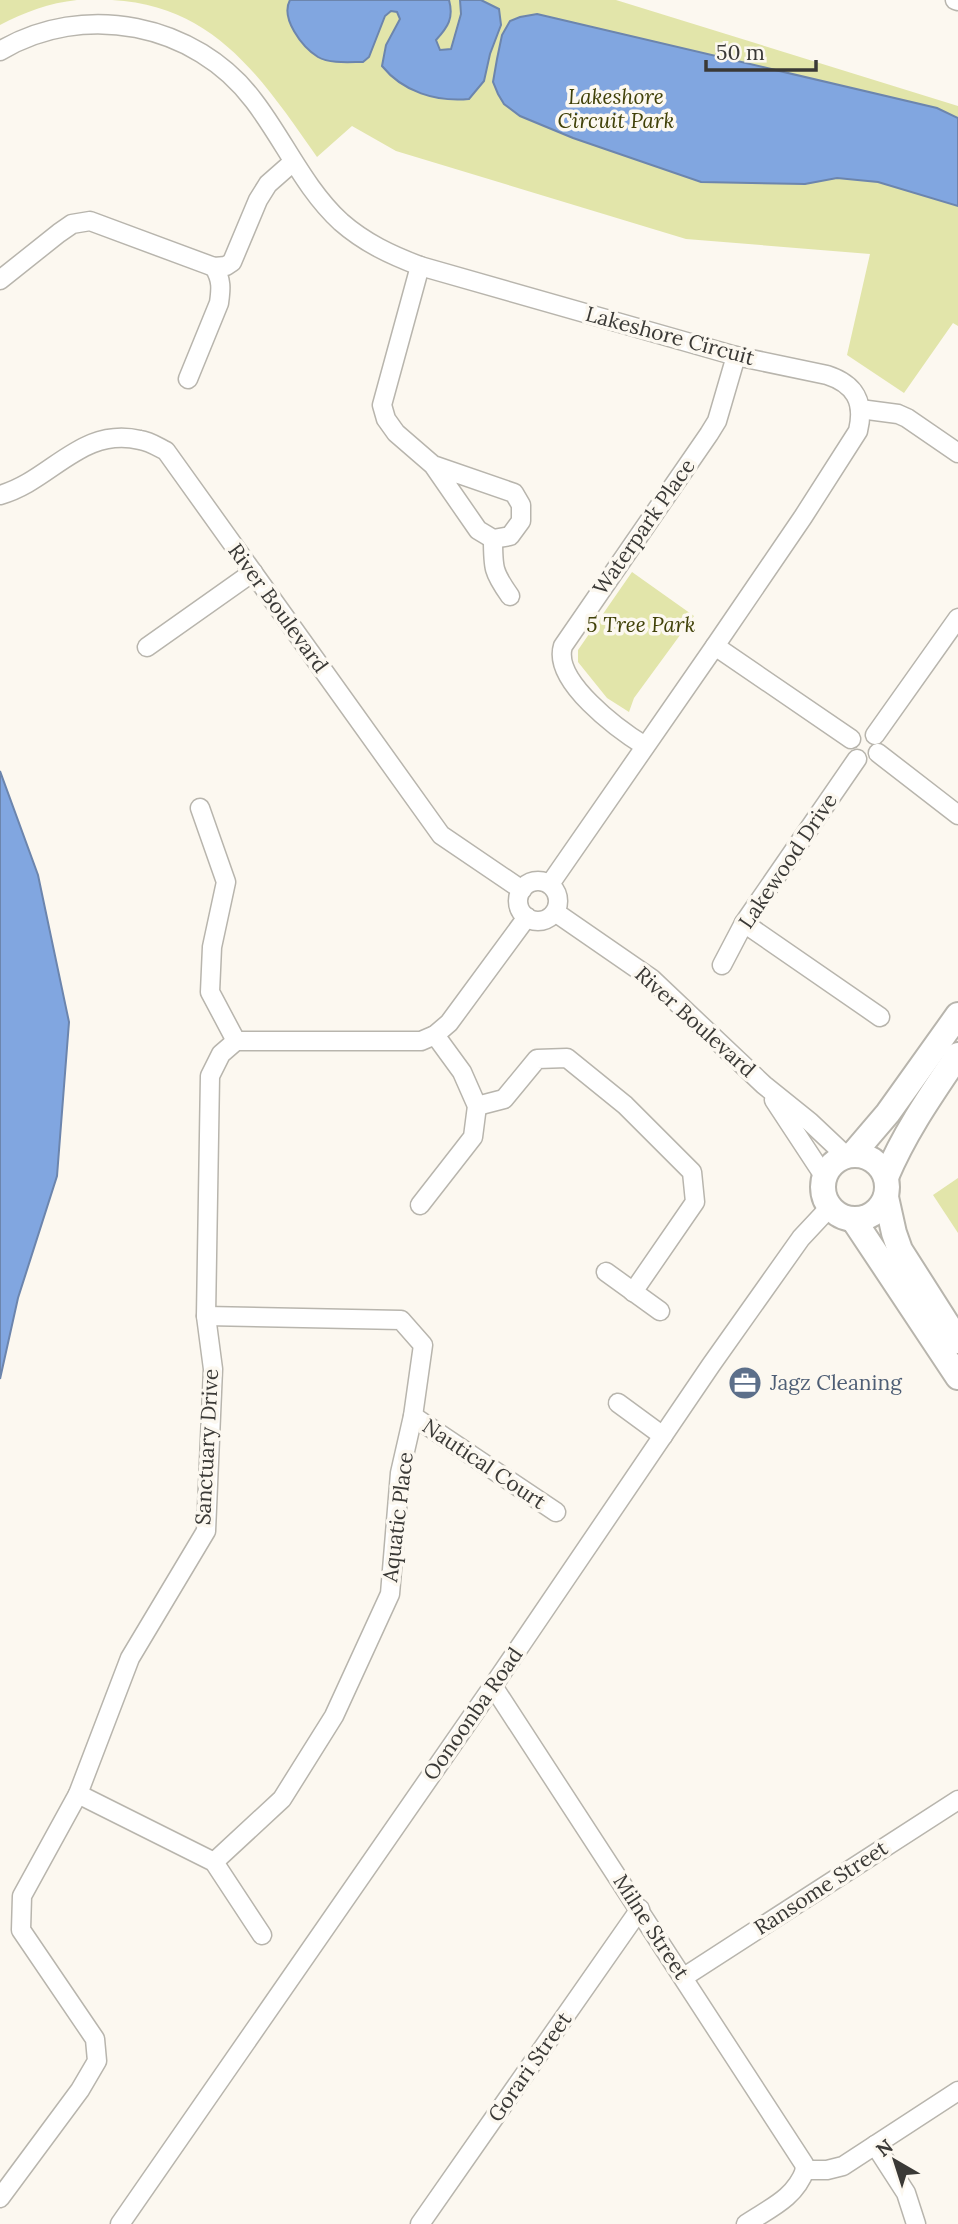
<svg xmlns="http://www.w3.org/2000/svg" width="958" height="2224" font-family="Lora,serif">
<rect width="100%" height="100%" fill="#fcf8f0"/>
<g fill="#e2e5aa">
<path d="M0,0h77c-28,3 -52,12 -77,25z"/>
<path d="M112,0h504l342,106v220l-5,-3 -49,70 -57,-38 23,-101 -184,-15 -290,-88 -44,-25 -35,31c-55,-78 -101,-151 -205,-157z"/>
<path d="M632,572l62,44 -60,82 -5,14 -22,-14 -29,-36v-12z"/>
<path d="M958,1178v55l-25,-38z"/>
</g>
<g fill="#81a6e0" stroke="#6c85ad" stroke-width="2">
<path d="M290,0h159c5,18 -1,27 -13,40l4,10 11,-1 10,-35 -1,-14h21l18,9 2,16 -11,29 -6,27 -15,18c-33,3 -66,-7 -87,-33l4,-21 14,-26 -3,-7 -6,-1 -6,5 -16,41 -6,5c-13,0 -33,2 -45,-5 -16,-10 -38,-39 -28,-57z"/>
<path d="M537,14l400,94 21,10v88l-80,-24 -41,-4 -32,6 -104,-2 -128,-44 -53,-22 -16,-12 -6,-10 -5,-12 4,-23 5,-24 8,-14 10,-4z"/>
<path d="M0,771l38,104 31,147 -12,154 -39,122 -18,81z"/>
</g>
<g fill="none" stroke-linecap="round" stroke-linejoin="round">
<defs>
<g id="street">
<path d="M955,0l3,1"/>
<path d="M0,51c83,-50 196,-28 254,50 30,39 50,87 87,121 24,21 50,33 79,44l316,90 91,19c28,9 38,27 31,56l-55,86 -88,129 -165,238"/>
<path d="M420,266l-38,139 4,14 10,14 37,32 45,65 15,9 17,-3 11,-15v-16l-7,-12 -81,-28"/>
<path d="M0,280l59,-47 13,-9 18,-3 124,46 12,-1 6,-4 26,-62 10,-16 25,-22"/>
<path d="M188,379l31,-76c2,-14 3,-23 -5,-36"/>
<path d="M860,409l38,5 9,4 51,35"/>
<path d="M0,495c51,-14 81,-69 140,-55 9,1 18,7 26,11l275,384 81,55"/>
<path d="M493,539c0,29 0,33 17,57"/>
<path d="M715,646l136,93"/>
<path d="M147,647l106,-75"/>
<path d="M875,735l83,-117"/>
<path d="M645,746c-26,-16 -93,-65 -82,-100l146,-212 8,-13 19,-65"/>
<path d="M878,753l80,62"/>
<path d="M200,808l26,74 -14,65 -2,45 26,49"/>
<circle cx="538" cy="901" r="20"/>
<path d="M555,912l97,67 112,106 46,37 35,33"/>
<path d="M744,923l136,94"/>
<path d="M722,965l22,-42 113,-164"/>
<path d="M774,1100l50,76"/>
<path d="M477,1106l27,-7 33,-40 30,-1 58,47 67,67 3,30 -62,90"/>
<path d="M420,1205l53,-68 4,-31 -15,-34 -27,-37"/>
<path d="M606,1272l54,39"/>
<path d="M206,1316l195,4 22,25 -10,71 -13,57 -10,121 -56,122 -52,83 -68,63"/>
<path d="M618,1403l45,33"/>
<path d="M413,1416l143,96"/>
<path d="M493,1686l311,478 1,6"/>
<path d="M78,1794l136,68 48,73"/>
<path d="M684,1977l274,-177"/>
<path d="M875,2145l31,48 10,31"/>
<path d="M805,2170h22l16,-4 115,-75"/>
<path d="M0,2198l80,-108 17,-29 -2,-22 -74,-109 1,-34 56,-102 52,-136 76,-127 7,-162 -7,-53 4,-240 11,-22 15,-13h185l14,-6 14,-12 78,-106"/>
<path d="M120,2224l373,-538 218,-321 90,-127 29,-31"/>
<path d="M420,2224l220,-315"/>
<path d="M746,2224c24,-16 49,-26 59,-54"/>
</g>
<g id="secondary">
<path d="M853,1154l35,-41 70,-98"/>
<circle cx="855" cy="1187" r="32"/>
<path d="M886,1177c19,-45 45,-82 72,-122"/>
<path d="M886,1197l8,36 6,17 58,91"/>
<path d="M853,1219l105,158"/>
</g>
</defs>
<use href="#street" stroke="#b8b5ad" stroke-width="21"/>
<use href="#secondary" stroke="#b8b5ad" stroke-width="28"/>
<use href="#street" stroke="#fff" stroke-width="18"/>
<use href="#secondary" stroke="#fff" stroke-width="24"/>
</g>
<defs>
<symbol id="office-disc" viewBox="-11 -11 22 22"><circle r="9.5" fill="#5c6f8a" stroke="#fcf8f0"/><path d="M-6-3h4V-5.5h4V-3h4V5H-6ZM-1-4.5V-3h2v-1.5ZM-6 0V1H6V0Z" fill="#fff"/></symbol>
</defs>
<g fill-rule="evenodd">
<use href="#office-disc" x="726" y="1364" width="38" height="38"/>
</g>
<g text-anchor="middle" stroke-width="7" stroke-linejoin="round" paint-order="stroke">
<g font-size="21" font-style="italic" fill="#404108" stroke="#fcf8f0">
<text x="616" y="104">Lakeshore<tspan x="616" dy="24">Circuit Park</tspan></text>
<text x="641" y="632">5 Tree Park</text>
</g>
<g font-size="21" fill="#3a3936" stroke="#fcf8f0">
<text transform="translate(670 336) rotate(15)" y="7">Lakeshore Circuit</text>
<text transform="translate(644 527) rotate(-55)" y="7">Waterpark Place</text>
<text transform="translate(278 608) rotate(54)" y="7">River Boulevard</text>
<text transform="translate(788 861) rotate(-56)" y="7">Lakewood Drive</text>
<text transform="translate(695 1022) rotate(42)" y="7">River Boulevard</text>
<text transform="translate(207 1447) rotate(-87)" y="7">Sanctuary Drive</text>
<text transform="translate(484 1464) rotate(34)" y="7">Nautical Court</text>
<text transform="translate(398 1517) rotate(-83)" y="7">Aquatic Place</text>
<text transform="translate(473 1714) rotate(-55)" y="7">Oonoonba Road</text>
<text transform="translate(821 1888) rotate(-33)" y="7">Ransome Street</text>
<text transform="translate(651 1927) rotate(57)" y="7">Milne Street</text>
<text transform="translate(530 2067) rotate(-55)" y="7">Gorari Street</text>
</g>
<g font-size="21" fill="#4e5e75" stroke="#fcf8f0" text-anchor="start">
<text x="770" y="1390">Jagz Cleaning</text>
</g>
</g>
<g transform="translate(895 2161) rotate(321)" stroke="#fcf8f0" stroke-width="5" paint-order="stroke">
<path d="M0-5L12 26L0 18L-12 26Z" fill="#3a3936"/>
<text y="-10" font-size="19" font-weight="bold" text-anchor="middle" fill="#3a3936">N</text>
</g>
<path d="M706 60v10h110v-10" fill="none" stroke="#3a3936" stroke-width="3.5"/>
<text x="716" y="60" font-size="21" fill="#3a3936" stroke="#fcf8f0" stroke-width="5" paint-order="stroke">50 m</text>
</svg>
